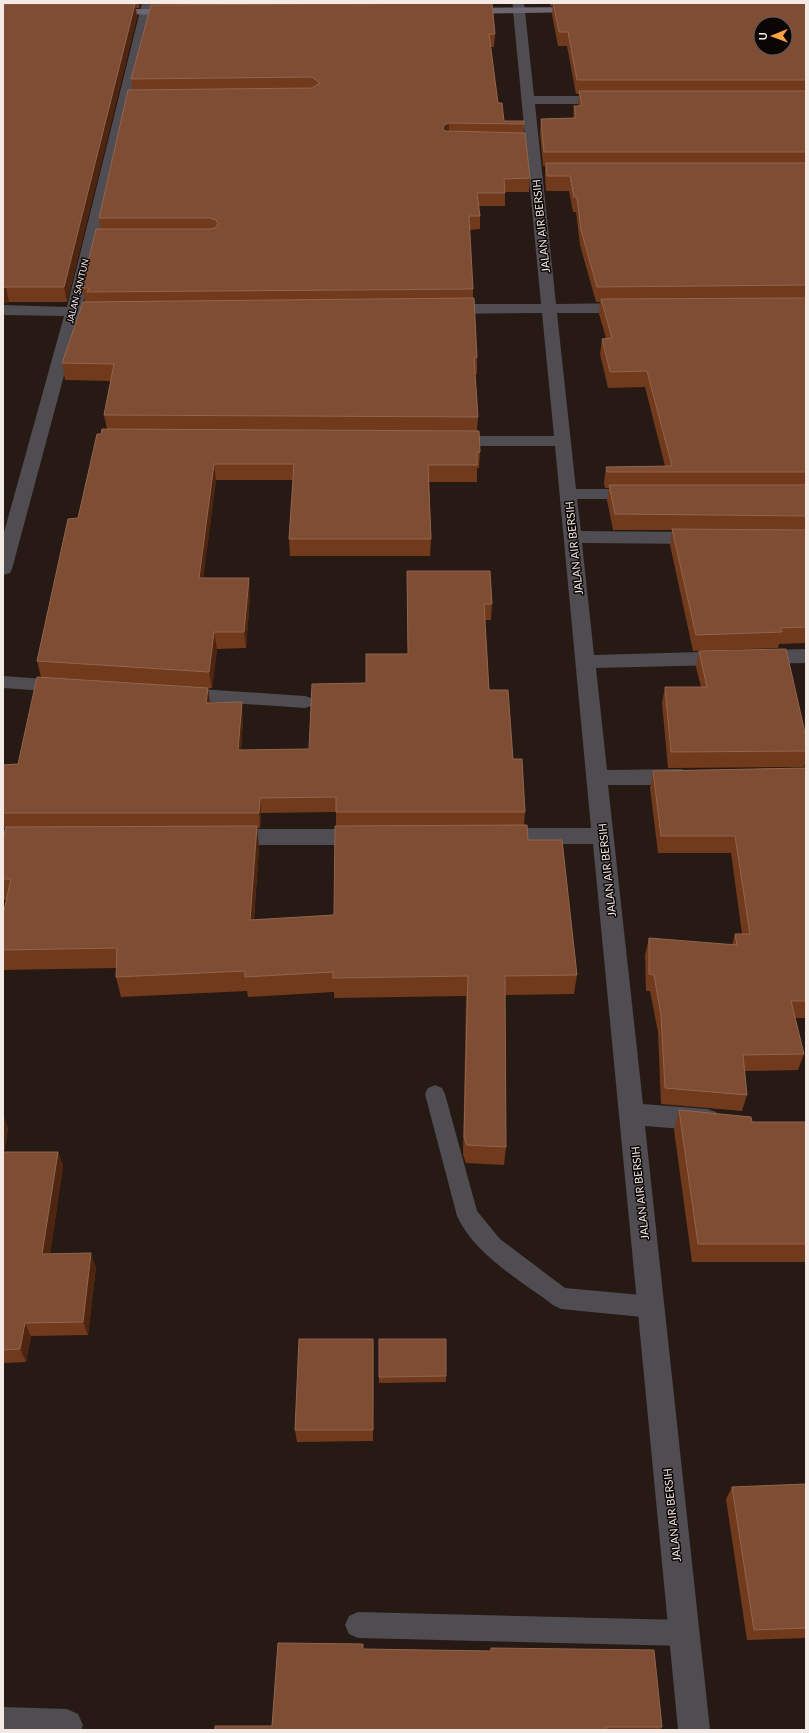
<svg xmlns="http://www.w3.org/2000/svg" width="809" height="1733" font-family="Lato,sans-serif">
<rect width="100%" height="100%" fill="#271913"/>
<g fill="none" stroke-linecap="round" stroke-linejoin="round">
<g fill="#4f4c52" fill-rule="evenodd">
<path d="M3,676l57,4 6,2 2,4 -2,4 -6,2 -57,-4z"/>
<path d="M185,688l120,8 6,2 2,4 -2,4 -6,2 -120,-8 -6,-2 -2,-4 2,-4z"/>
<path d="M435,1085l7,3 3,6 32,117 23,28 65,49 87,8 8,3 3,8 -3,8 -8,3 -91,-9 -8,-4c-33,-25 -78,-50 -96,-89l-32,-122 3,-6z"/>
<path d="M358,1612l326,8 9,4 4,9 -4,9 -9,4 -326,-8 -9,-4 -4,-9 4,-9z"/>
</g>
<g fill="#4f4c52" fill-rule="evenodd">
<path d="M142,3h12l-72,304 32,2 3,3 -3,3 -34,1 -68,253 -2,4 -7,2v-39l61,-220 -61,-1v-10l64,2z"/>
<path d="M519,8l6,3 9,85h73l6,4 -6,4h-72l21,200 73,-1 5,2 3,3 -3,3 -5,2h-72l19,176h61l6,1 3,4 -3,4 -6,1h-60l4,32 119,1 6,2 3,4 -3,4 -6,2 -118,-1 12,112 212,-6v14l-210,5 11,102 74,-1 7,3 3,5 -3,5 -7,3h-73l35,319 64,5 9,3 4,8 -4,8 -9,3 -62,-5 65,604h-32l-85,-886h-96l-8,-2 -3,-6 3,-6 8,-2h94l-36,-382h-106l-6,-1 -2,-4 2,-4 6,-1h105l-12,-123 -97,1 -5,-2 -3,-3 3,-3 5,-2h96l-28,-293z"/>
<path d="M229,829h135l8,2 3,6 -3,6 -8,2h-135l-8,-2 -3,-6 3,-6z"/>
<path d="M3,1707l64,2 11,5 5,11 -2,5h-78z"/>
</g>
<path fill="#4f4c52" fill-rule="evenodd" d="M512,3h12l1,8 -2,2h-8z"/>
<g fill="#6b6670" fill-rule="evenodd">
<path d="M582,7l6,3 -2,2 -124,2 -6,-3 6,-3z"/>
<path d="M106,9h72l6,3 -6,3 -76,-1 -2,-2z"/>
</g>
</g>
<g fill="#713a1d" fill-rule="evenodd">
<path d="M3,3h138l-2,5h-3l1,9 -70,285h-58l-6,2z"/>
<path d="M154,3h336l5,31 -1,13h-4l8,56 6,18 20,3v9l6,45 -1,14h-24v14h-26l1,10v13l-11,1 4,59v9l4,59v17h-2l3,43 -1,14 3,21 -1,16h-2v14h-48l2,57 -1,17h-140l-1,-17 4,-59h-77l-13,98 47,17 -4,53 -29,1 -5,39h-4l2,15 33,15 -2,32 68,-1 57,-66 42,-29 -1,-83 85,33 -1,16h-6l4,70 24,69 12,53 -1,13 4,15 49,135 -3,19 -69,1 1,152 -2,18 -38,-2 -3,-8 3,-159 -132,2v-6l-86,5 -1,-6 -126,6 -5,-20v-9l-113,2v-55l3,-15h-3v-61l2,-11h-2v-63l15,-1 23,-87 -4,-16 64,-227 6,-5 -3,-14 7,-34 -46,-1 -3,-17 23,-61 -3,-14 18,-59 -1,-11 34,-128 -2,-11 23,-74zM336,812v14l-2,89 -80,5 5,-73 -2,-19h3l1,-15z"/>
<path d="M550,3h256v640l-27,1 -1,4 -85,3 -23,-106 2,-15h-59l-6,-30 2,-12h-4l-1,-5 2,-16 59,-1 -20,-79 -37,1 -8,-34 2,-15 4,-1 -7,-24 1,-12h-4l-16,-57 -4,-33h-3l-4,-21h-23l-1,-13v-12h-2l-3,-33 1,-14 32,-1 1,-12h4l1,-12h-3l-9,-48h-9l-6,-31 1,-9h-3z"/>
<path d="M699,651l107,86v24l-2,6 -136,1 -6,-65 3,-16h36l-5,-20z"/>
<path d="M806,768v250h-11l9,36 -6,16 -54,1 3,24 -5,16 -81,-7 -3,-72 -8,-41h-4l-1,-36 4,-17 83,7 3,-11h7l-11,-81h-73l-8,-65 3,-17z"/>
<path d="M679,1110l73,12h54v140h-114l-18,-132z"/>
<path d="M3,1115l5,14 -4,23h54l5,14 -13,88 46,13 -8,68 -57,1 -5,26 -23,1z"/>
<path d="M373,1339v102l-76,1 -2,-12z"/>
<path d="M446,1376v6l-67,1v-6z"/>
<path d="M806,1484v154l-59,2 -21,-141 6,-12z"/>
<path d="M363,1644v5l127,2 1,-3 171,79 -2,3h-445l57,-4z"/>
</g>
<g fill="#4d2510">
<path d="M139,3h2l-2,5z"/>
<path d="M135,4l2,13 -70,285 -3,-15z"/>
<path d="M449,123v13l-6,-7 1,-4z"/>
<path d="M6,287l3,15 -6,2v-16z"/>
<path d="M3,308l2,9 -2,6z"/>
<path d="M214,464l2,16 -15,114 -2,-16z"/>
<path d="M249,578l1,17 -4,53 -2,-16z"/>
<path d="M214,632l3,17 -5,39 -3,-16z"/>
<path d="M208,688l2,15h-4z"/>
<path d="M242,702l1,16 -3,48 -2,-16z"/>
<path d="M260,798l1,15 -1,15 -1,-15z"/>
<path d="M257,826l2,21 -7,93 -2,-20z"/>
<path d="M3,1115l5,14 -5,25z"/>
<path d="M58,1152l5,14 -15,102 -6,-14z"/>
<path d="M91,1253l5,14 -8,68 -5,-13z"/>
<path d="M25,1323l6,13 -5,26 -6,-13z"/>
<path d="M373,1339l1,12 -1,90z"/>
</g>
<g fill="#7f4d33" stroke="#91654e" fill-rule="evenodd">
<path d="M492,3l3,31h-6l9,69h4l2,18h20v3l-75,-1 -5,2 -1,4 2,2 80,2 5,45 -26,1 1,14h-28l3,23h-11l4,73 -386,3 2,-4h-7l14,-59h114l5,-1 3,-4 -2,-4 -6,-2h-111l29,-128 184,-2 8,-5 -8,-6 -181,2 20,-74z"/>
<path d="M553,3h253v77h-229l-9,-48h-9zM761,24h24v24h-24z"/>
<path d="M3,4h132l-71,283h-58l-3,1z"/>
<path d="M579,91h227v61h-262l-3,-33 35,-1 -2,-12h8z"/>
<path d="M546,163h260v122l-209,2 -16,-57 -4,-33h-3l-4,-21h-23z"/>
<path d="M474,298l3,59 -3,1 4,59 -374,-2 10,-51 -52,-1 21,-61z"/>
<path d="M806,298v174h-199l-1,-5 66,-1 -25,-95 -37,1 -8,-33 10,-1 -11,-39z"/>
<path d="M102,429l377,2 1,21h-3v13h-49l3,74h-142l5,-75h-80l-15,114h50l-5,54h-30l-5,40 -172,-11 31,-142 10,-1 19,-84h4z"/>
<path d="M609,485h197v31l-191,-2z"/>
<path d="M672,529l134,1v97l-26,1 2,4 -86,3z"/>
<path d="M407,571h83l2,33h-8l5,86h19l5,69h9l3,53h-189v-15l-76,1 -1,15h-256v-48l15,-1 19,-87 171,11 -2,15 36,-1 -4,48 71,-1 3,-65 54,-1v-29h42z"/>
<path d="M786,649l20,88v14l-135,1 -6,-65h42l-8,-36z"/>
<path d="M806,768v233h-15l13,53 -61,1 4,40 -82,-7 -4,-73 -7,-40 -5,-1v-36l88,7 -2,-11h15l-15,-98h-74l-8,-65z"/>
<path d="M527,825l1,15h34l15,135 -72,1 1,171 -39,-2 -3,-8 4,-161 -135,2v-6l-88,5v-6l-129,6 1,-29 -114,2v-35l8,-36h-8v-40l3,-12 251,-1 -7,94 84,-5 1,-89z"/>
<path d="M679,1110l72,7 1,5h54v122h-108z"/>
<path d="M3,1152h55l-16,102 49,-1 -8,69 -58,1 -5,26 -17,1z"/>
<path d="M299,1339h74v91h-78z"/>
<path d="M379,1339h67v37l-67,1z"/>
<path d="M806,1484v144l-52,2 -22,-143z"/>
<path d="M278,1643l85,1v5l128,2v-3l163,2 8,77h-56v3h-391v-4h57z"/>
</g>
<g text-anchor="middle" stroke-width="3" stroke-linejoin="round" paint-order="stroke">
<g font-size="9" fill="#f3e9e5" stroke="#0b0604">
<text transform="translate(78 291) rotate(-76)" y="3">JALAN SANTUN</text>
</g>
<g font-size="11" fill="#f3e9e5" stroke="#0b0604">
<text transform="translate(541 226) rotate(-96)" y="4">JALAN AIR BERSIH</text>
<text transform="translate(574 548) rotate(-96)" y="4">JALAN AIR BERSIH</text>
<text transform="translate(607 870) rotate(-96)" y="4">JALAN AIR BERSIH</text>
<text transform="translate(640 1193) rotate(-96)" y="4">JALAN AIR BERSIH</text>
<text transform="translate(672 1515) rotate(-96)" y="4">JALAN AIR BERSIH</text>
</g>
</g>
<rect width="809" height="1733" fill="none" stroke="#f3e9e5" stroke-width="8"/>
<g transform="translate(773 36) rotate(269)"><circle r="19" fill="#0b0604" stroke="#68615e"/>
<path d="M0-3L7 15L0 10L-7 15Z" fill="#f6a247"/>
<text y="-6" font-size="11" font-weight="bold" text-anchor="middle" fill="#f3e9e5">U</text>
</g>
</svg>
